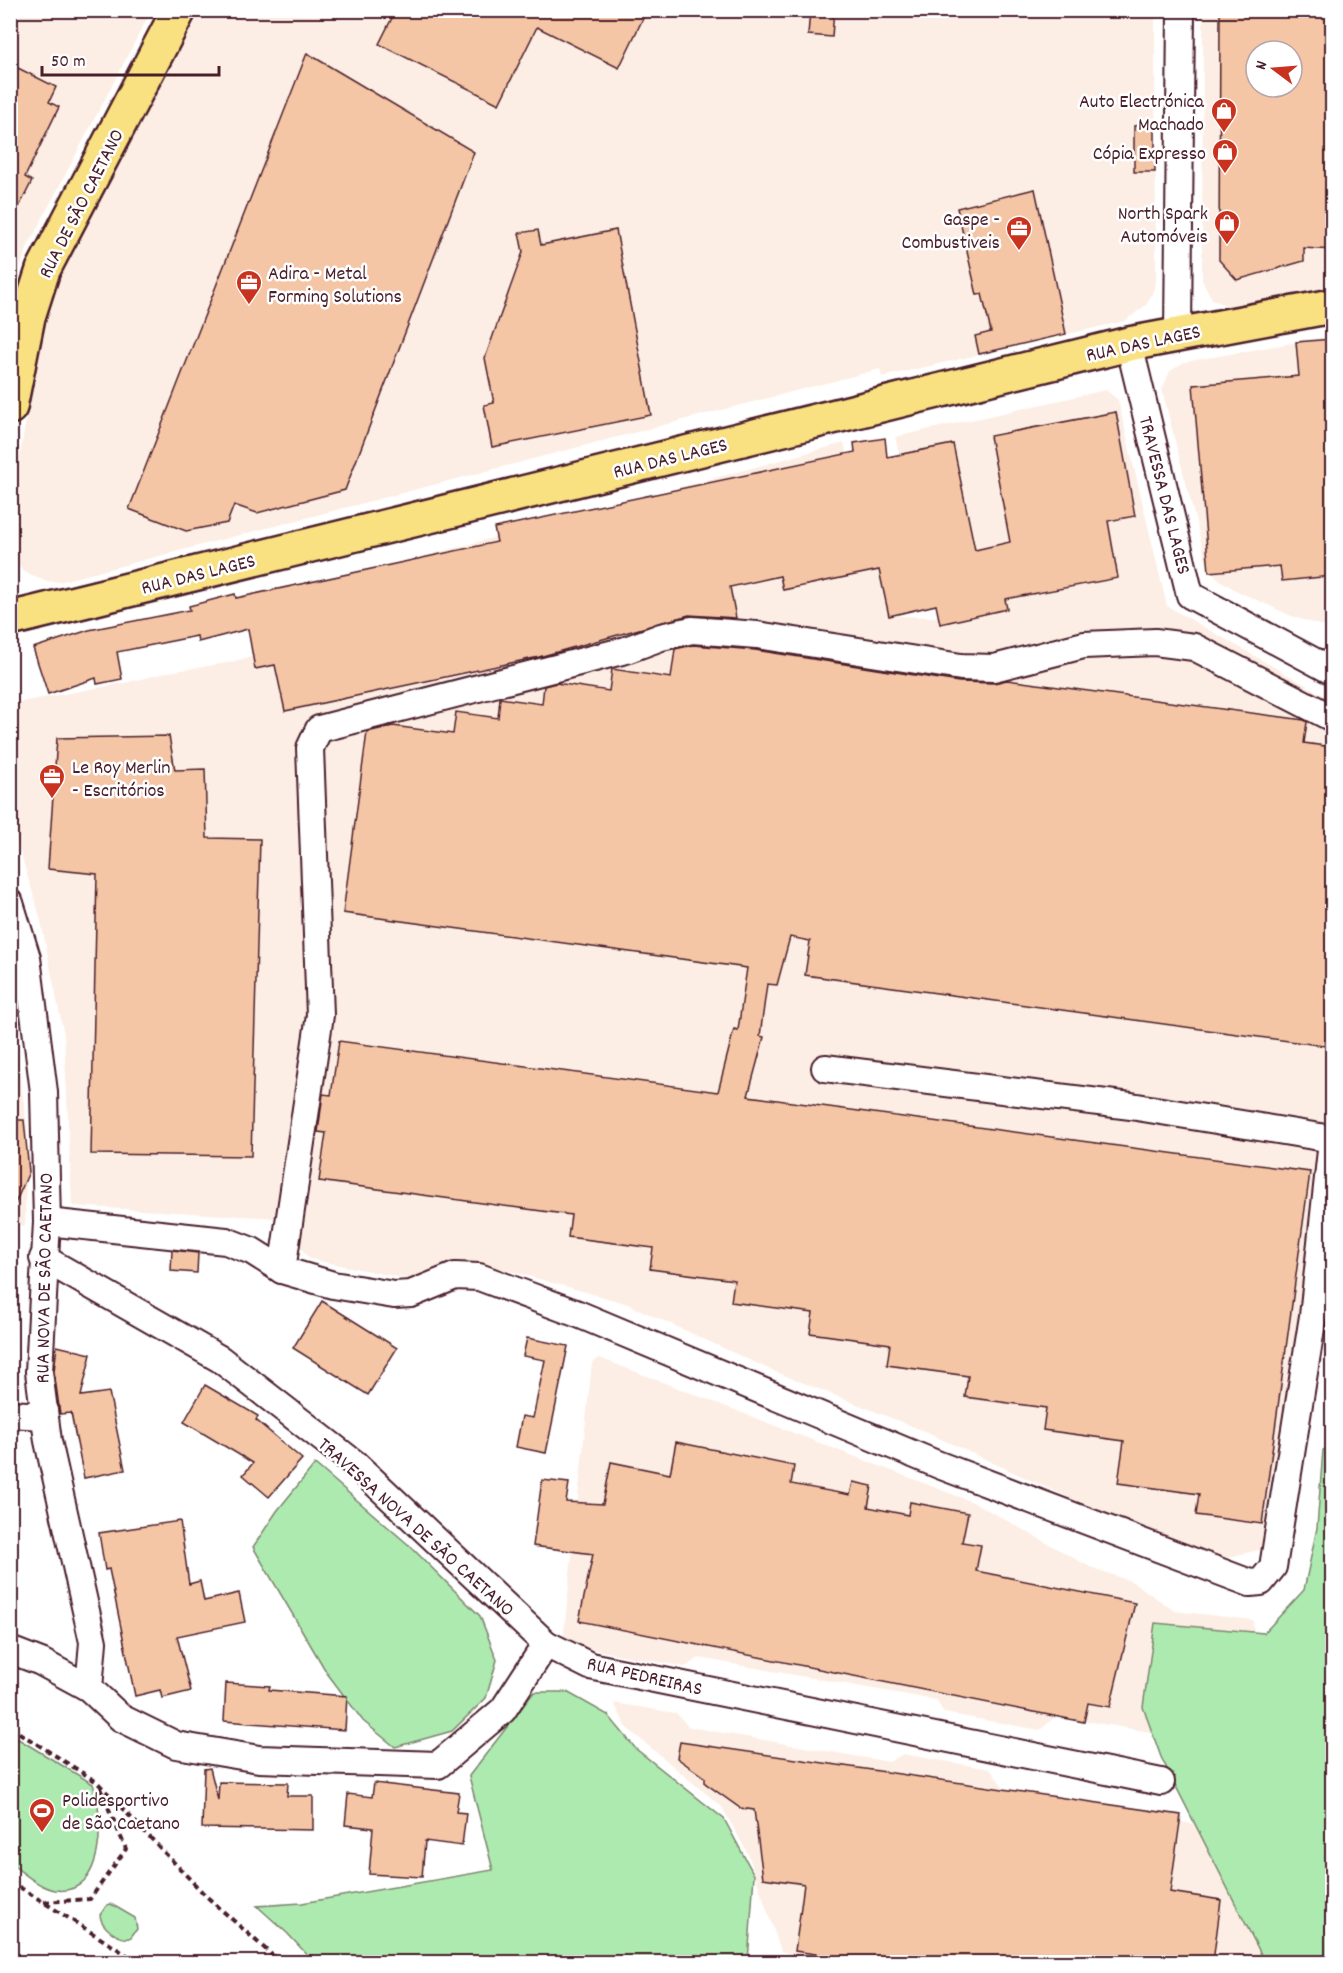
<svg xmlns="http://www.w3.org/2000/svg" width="1343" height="1973" font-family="Dekko,sans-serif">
<rect width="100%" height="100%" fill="#fff"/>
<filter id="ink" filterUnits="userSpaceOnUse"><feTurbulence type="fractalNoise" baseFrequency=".0167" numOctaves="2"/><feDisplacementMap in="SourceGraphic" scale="12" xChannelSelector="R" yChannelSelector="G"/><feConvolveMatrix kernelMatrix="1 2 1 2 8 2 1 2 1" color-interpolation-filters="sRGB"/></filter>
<g filter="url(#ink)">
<g fill="#fceee4" fill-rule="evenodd">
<path d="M11,11h140l-123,235 -17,47z"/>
<path d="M199,11h956l1,270 -4,13 -6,11 -21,16 -243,56 -2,-8 -821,213 -13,-1 -23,-10 -12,-18v-43l31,-189 13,-38z"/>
<path d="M1203,11h129v279l-98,19 -22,-10 -10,-19zM1256,51h36v36h-36z"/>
<path d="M1332,336v293l-38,-12 -59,-27 -18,-12 -11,-17 -44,-171 8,-19 15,-9z"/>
<path d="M1106,390l12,10 49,206 165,94v470l-9,-16 -60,395 -43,10 -96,-36 -205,-94 -148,-59 -146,-67 -119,-33h-68l-30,9 -98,-20 -35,-41 -203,-12 -8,-171 -24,-118 -29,-95 -1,-118 119,-22 40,-10 58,-9 46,-12 -14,-50 585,-158 47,173 47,1 -1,-17 -42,-163z"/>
<path d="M10,1001l17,126 -2,99 -14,-2z"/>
<path d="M600,1358l375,145 115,64 43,15 42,29 78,9 12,177 -66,28 65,137h-473l1,-7 -11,-4 -33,-97 -26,-47 -95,-79 -13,-25 62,10 13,14 200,35 14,-8 87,15 15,20 193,36 -42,-92 -100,-17 -16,14 -96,-17 -8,-13 -237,-42 -14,9 -105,-20 -17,-6 29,-278z"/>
</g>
<g fill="#adeab0" stroke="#7c846e" stroke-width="1.5">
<path d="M1332,1447v515h-67l-104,-205 -18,-50 12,-84 109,10 40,-43 13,-62 6,-78z"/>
<path d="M315,1464l95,82 70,70 17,44 -11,38 -34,33 -57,16 -32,-26 -36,-48 -74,-126 24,-36z"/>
<path d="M534,1692h33l41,23 28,34 88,70 30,56 -6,87h-434l-27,-29 -30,-27 45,-3 191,-33 -24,-94z"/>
<path d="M10,1734l83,50c11,31 13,113 -38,106 -16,-3 -31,-17 -44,-26z"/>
<path d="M111,1904l24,14 2,11 -7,9c-12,2 -29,-11 -30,-23l7,-10z"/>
</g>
<g fill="#f5c6a5" stroke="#4a1f2b" stroke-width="1.5" fill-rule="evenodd">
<path d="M396,10h251l-28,58 -82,-41 -38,77 -120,-60z"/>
<path d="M810,10h24l-2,27 -24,-2z"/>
<path d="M1220,10h112v240l-28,-2v13l-67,19 -18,-20zM1256,51h36v36h-36z"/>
<path d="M307,53l167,99 -129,338 -88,23 -23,-8 -7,18 -41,8 -57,-22z"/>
<path d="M10,64l46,23 -7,15 10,5 -34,70 7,4 -22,44z"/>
<path d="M1155,123v49h-21v-46z"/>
<path d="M1035,189l31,145 -87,20 -4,-18 16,-4 -9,-38 -5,1 -20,-87z"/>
<path d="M538,230l3,15 75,-15 35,185 -159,32 -8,-42 10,-2 -9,-45 38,-106 -4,-19z"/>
<path d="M1332,339v237l-50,5 -2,-15 -71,6 -16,-187 106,-9 -3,-34z"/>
<path d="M1116,412l19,104 -27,5 10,57 -113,21 2,10 -67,15 -4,-19 -47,11 -10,-46 -96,20 -3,-14 -50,11 6,31 -47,-3 -150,42 -254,54 -10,-46 -20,4 -7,-40 -50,13 -1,-6 -80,16 5,27 -25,5 -1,-6 -48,16 -15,-46 56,-18 101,-20 -1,-4 46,-12 1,4 261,-56 -3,-14 361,-76 -1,-9 31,-5 2,19 66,-13 22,106 35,-8 -20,-106z"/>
<path d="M693,645l62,5 204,32 35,1 13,-3 297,40 3,2 -3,21 28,4v242l-7,57 -520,-71 5,-34 -20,-4 -13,48 -10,-1 -7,52 4,1 -16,59 562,76 -48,352 -66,-9 3,-21 -81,-11 6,-42 -81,-11 3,-22 -81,-11 3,-21 -81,-11 3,-21 -80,-11 3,-20 -82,-11 3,-22 -84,-11 3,-21 -85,-11 3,-22 -252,-34 7,-48 -8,-1 5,-38 8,1 8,-54 379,51 16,-63 4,1 9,-62 -404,-55 24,-181 26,-6 60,8 3,-22 42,6 2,-20 42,6 2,-18 12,-3 53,8 3,-22 59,9 4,-29z"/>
<path d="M169,736l6,34 30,-1 2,69 53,1 -9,317 -160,-2 6,-280 -49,-5 9,-131z"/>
<path d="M10,1120h14l5,52 -19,43z"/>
<path d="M172,1250l26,3 -1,20 -26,-2z"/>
<path d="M322,1301l75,47 -29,47 -75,-47z"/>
<path d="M527,1338l41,8 -22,107 -30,-6 6,-31 11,2 12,-58 -22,-4z"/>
<path d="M57,1346l34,8 -10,42 28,-4 16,78 -41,8 -13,-65 -11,1 -6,-43z"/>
<path d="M205,1385l53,31 -2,4 46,39 -33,38 -26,-22 10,-12 -69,-41z"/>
<path d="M676,1442l118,24 -3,18 59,11 3,-13 19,4 -4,21 40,8 2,-13 58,11 -6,29 19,3 -5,26 159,32 -25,104 -22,-4 -4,19 -505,-101 14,-67 -60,-8 9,-66 27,3 -3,19 37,2 8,-42 59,12z"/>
<path d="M180,1521l9,63 11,-3 4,20 35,-8 6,29 -68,14 14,55 -29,7 -2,-8 -25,6 -26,-127 -4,1 -6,-37z"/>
<path d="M226,1683l44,3 -1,4 78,6 -2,34 -121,-9z"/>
<path d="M680,1742l501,73 -11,77 51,8 -8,62h-342l-76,-11 9,-67 -41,-6 -9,-68 -14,-2 -35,-25v-5l-28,-20z"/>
<path d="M210,1768l8,32 1,-18 69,1 -1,13h26v34l-111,-2 2,-59z"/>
<path d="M374,1783l85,10 -3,19 10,1 -4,33 -37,-5 -3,36 -53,-3 4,-46 -28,-3 3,-31 24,3z"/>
</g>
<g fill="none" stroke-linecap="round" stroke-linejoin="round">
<defs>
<g id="minor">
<path d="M1178,333l3,-323"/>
<path d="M1129,344l61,251 142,76"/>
<path d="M10,903l17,55 17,134 3,130 -8,150 9,69 45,201 -4,46"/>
<path d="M825,1068l306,38 201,33"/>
<path d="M47,1222l179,19 26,10 30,19 51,15 61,10 17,-1 44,-18 24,1 99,37 361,151 311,118 11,-1 12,-15 40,-251 19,-175"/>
<path d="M43,1258l177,101 134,104 192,181 44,22 571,116"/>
<path d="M282,1270l38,-255 -10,-267 9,-19 307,-79 35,-13 31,-7 65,5 204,32 33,1 90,-23 71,-3 39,5 138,71"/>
<path d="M10,1414l34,2"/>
<path d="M10,1650l31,12 48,26 32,30 55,27 83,14 179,6 65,-55 43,-66"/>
</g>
<g id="major">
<path d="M10,407l18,-90 15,-47 136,-260"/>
<path d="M10,619l1119,-275 203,-38"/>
</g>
</defs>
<use href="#minor" stroke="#4a1f2b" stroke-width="30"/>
<use href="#major" stroke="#4a1f2b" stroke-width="38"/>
<g stroke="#4a1f2b" stroke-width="4" stroke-dasharray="6 4.5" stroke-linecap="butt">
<path d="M10,1727l87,55 109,114 74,66"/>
<path d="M10,1881l128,81"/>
<path d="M44,1902l46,-3 36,-50 -27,-63"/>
</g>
<use href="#minor" stroke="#fff" stroke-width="26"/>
<use href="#major" stroke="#f9e181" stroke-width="33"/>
</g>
</g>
<defs>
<symbol id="shop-pin" viewBox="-11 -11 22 30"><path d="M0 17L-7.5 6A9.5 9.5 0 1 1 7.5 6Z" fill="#c8321e" stroke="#fff"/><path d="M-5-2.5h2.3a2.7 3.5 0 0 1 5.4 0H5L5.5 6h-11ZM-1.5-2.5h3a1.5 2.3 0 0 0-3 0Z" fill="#fff"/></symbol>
<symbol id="office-pin" viewBox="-11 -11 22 30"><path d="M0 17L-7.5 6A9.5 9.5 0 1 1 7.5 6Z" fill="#c8321e" stroke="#fff"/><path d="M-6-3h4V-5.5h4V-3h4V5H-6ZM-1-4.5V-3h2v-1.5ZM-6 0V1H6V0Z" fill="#fff"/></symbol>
<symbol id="stadium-pin" viewBox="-11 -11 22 30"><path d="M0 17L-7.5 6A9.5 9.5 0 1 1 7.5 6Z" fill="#c8321e" stroke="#fff"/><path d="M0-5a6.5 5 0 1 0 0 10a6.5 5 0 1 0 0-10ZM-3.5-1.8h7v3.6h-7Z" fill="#fff"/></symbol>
</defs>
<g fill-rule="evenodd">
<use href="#shop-pin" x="1209" y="96" width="30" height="40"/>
<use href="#shop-pin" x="1210" y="137" width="30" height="40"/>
<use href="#shop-pin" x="1212" y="208" width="30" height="40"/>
<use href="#office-pin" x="1004" y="214" width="30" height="40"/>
<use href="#office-pin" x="234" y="268" width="30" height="40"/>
<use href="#office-pin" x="37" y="762" width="30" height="40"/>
<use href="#stadium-pin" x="27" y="1796" width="30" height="40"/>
</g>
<g text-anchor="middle" stroke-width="5" stroke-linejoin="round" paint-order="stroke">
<g font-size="20" fill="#4a1f2b" stroke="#fff" text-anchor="end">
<text x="1204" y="107">Auto Electrónica<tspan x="1204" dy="23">Machado</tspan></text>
<text x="1206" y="159">Cópia Expresso</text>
<text x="1208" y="219">North Spark<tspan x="1208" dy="23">Automóveis</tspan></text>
<text x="1000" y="225">Gaspe -<tspan x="1000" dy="23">Combustiveis</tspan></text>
<text x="268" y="279" text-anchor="start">Adira - Metal<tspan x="268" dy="23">Forming Solutions</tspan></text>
<text x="72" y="773" text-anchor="start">Le Roy Merlin<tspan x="72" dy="23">- Escritórios</tspan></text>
<text x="62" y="1806" text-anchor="start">Polidesportivo<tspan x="62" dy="23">de São Caetano</tspan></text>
</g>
<g font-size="20" fill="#4a1f2b" stroke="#fff">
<text transform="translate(80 203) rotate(-63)" y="7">RUA DE SÃO CAETANO</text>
<text transform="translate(1143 342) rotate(-12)" y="7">RUA DAS LAGES</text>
<text transform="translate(670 457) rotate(-14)" y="7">RUA DAS LAGES</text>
<text transform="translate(1166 495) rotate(76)" y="7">TRAVESSA DAS LAGES</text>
<text transform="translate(198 573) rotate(-14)" y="7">RUA DAS LAGES</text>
<text transform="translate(43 1278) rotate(-89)" y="7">RUA NOVA DE SÃO CAETANO</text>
<text transform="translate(417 1526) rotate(42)" y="7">TRAVESSA NOVA DE SÃO CAETANO</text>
<text transform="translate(645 1675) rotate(13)" y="7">RUA PEDREIRAS</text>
</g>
</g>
<rect width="1343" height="1973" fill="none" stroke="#fff" stroke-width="36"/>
<rect x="18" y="18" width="1307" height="1937" fill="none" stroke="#4a1f2b" stroke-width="2" filter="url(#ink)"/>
<g transform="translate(1274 69) rotate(286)"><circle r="28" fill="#ffffff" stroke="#b7a5aa" stroke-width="1.5"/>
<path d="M0-4.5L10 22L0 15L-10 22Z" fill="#c8321e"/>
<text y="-9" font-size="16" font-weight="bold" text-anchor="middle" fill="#4a1f2b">N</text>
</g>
<path d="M42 66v9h177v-9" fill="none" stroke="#4a1f2b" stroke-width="3"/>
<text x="51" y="66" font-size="18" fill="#4a1f2b" stroke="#ffffff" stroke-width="4.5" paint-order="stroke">50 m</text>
</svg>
